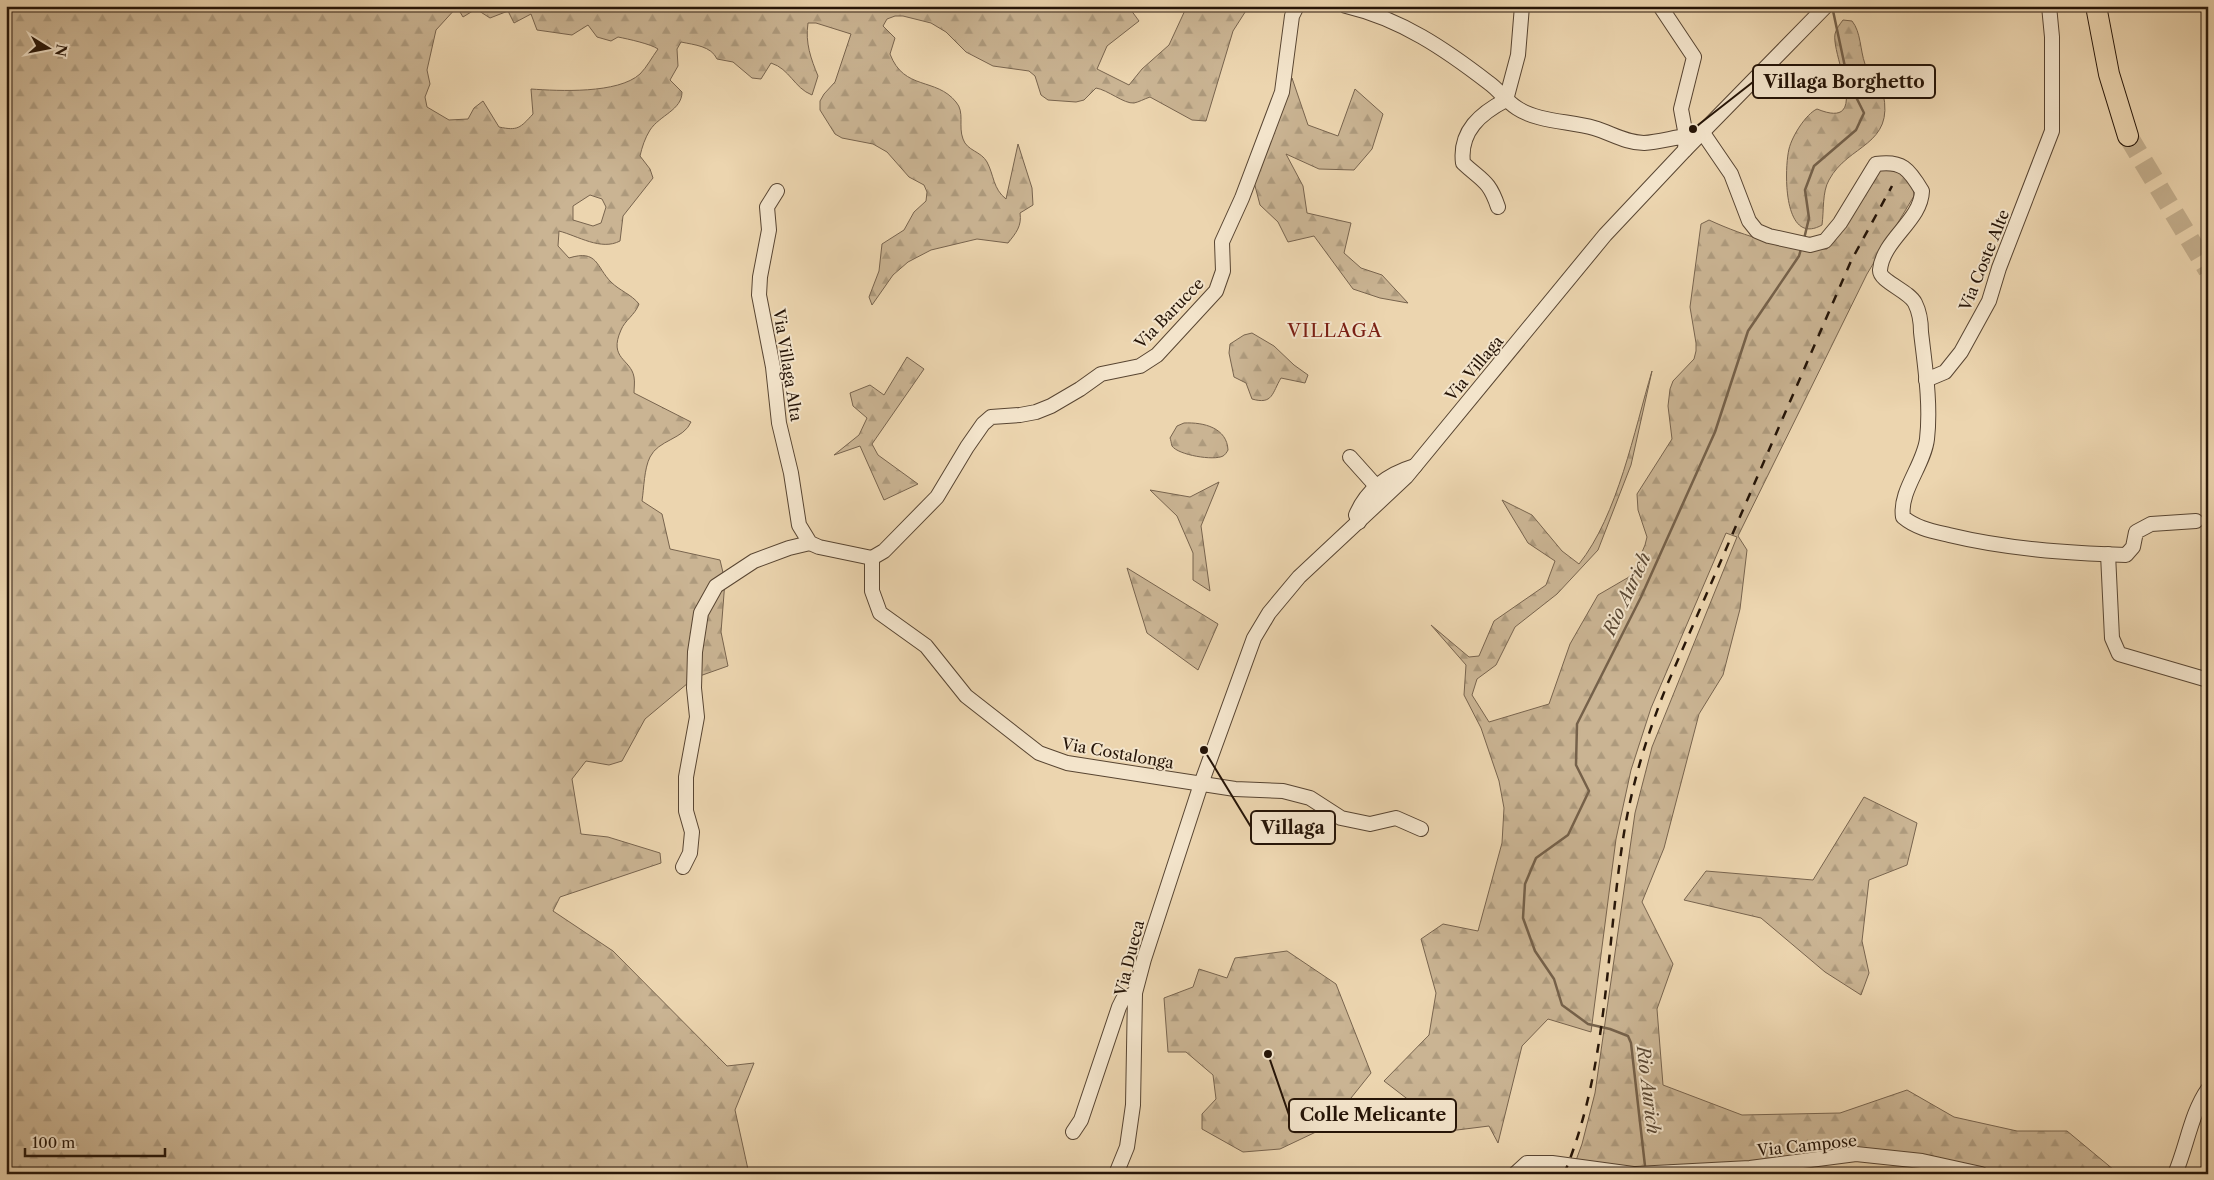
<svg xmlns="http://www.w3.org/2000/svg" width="2214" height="1180" font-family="'Libre Caslon Text',serif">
<defs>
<pattern id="forest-firs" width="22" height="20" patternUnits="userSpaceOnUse" patternTransform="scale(1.25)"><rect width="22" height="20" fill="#cab493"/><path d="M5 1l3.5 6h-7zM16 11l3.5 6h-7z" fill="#ad9a7d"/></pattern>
</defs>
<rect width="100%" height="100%" fill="#ecd5af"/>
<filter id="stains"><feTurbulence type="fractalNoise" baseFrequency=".004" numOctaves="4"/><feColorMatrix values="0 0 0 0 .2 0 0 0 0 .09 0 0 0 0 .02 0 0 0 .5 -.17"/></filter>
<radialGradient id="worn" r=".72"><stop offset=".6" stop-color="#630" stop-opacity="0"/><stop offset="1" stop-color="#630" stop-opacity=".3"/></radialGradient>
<g fill="url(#forest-firs)" stroke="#78644e" fill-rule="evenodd">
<path d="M6,6h1122l11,15 -32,25 -10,23 32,16 13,-16 27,-24 18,-39h62l-16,25 -27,90 -14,-1 -42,-23c-6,2 -11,5 -16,6 -10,1 -26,-13 -38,-15l-12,12 -8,2 -28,-2 -7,-5 -6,-19 -6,-5 -36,-5 -27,-14 -20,-20 -15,-9 -28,-7h-8l-8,3 -4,7 12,12 -5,16c14,37 46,23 66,48 9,10 2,24 7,37 4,12 18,12 24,23 7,13 6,27 19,37l12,-55 14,44 1,17 -13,8c2,13 -4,20 -12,30l-31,-4 -46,11 -23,12 -15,13 -21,30 -3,-8 10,-26 3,-27 22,-14 10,-18 12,-11 1,-9 -3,-7 -15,-8 -22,-25 -14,-8 -31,-6 -7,-4 -15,-24v-9l4,-7 11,-12 16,-48 -35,-11h-8c-3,20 3,36 10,53l-6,19c-18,-7 -22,-26 -41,-32l-10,16 -9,-1 -19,-16 -16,-3c-6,-13 -22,-14 -36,-17l-4,7 1,17 -8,14 12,12c0,18 -22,23 -32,38 -5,8 -8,17 -10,26l10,13 3,9 -30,38 -3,25c-19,10 -42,-5 -61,-10l-1,15 11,12c29,-9 27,9 42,24 9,9 20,12 28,22 -4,11 -14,16 -18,26 -13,29 10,29 13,47 1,5 0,11 0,16l57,29c-7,17 -33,18 -41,35 -6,12 -6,31 -8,44l20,13 8,35 50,11 5,21 -4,51 7,34 -34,12 -49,41 -23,42 -13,4 -23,-4 -14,18 9,55 27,3 52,16 1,10 -101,34 -7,14 60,40 114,115 27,-3 -19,47 14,64h-743zM457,7l6,10 13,-8 14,9 18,-7 6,12 17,-9 6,16 35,5 16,-10 9,12 14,4 7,-4c10,2 33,7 40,12 -6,8 -11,18 -18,25 -22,20 -81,17 -109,15l2,25c-13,14 -15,17 -34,13l-16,-26 -9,7 -6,11 -19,1 -22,-13 -2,-10 5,-13 -3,-14 9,-40zM590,195l12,4 4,8 -5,16 -8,3 -20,-6v-14z"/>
<path d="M1843,20l9,1c9,11 8,29 13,43 4,11 15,17 18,29 12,53 -35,51 -54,87 -7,12 -5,31 -7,45 -39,22 -38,-55 -33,-76 3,-13 17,-35 28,-40 56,23 14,-53 18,-75 1,-5 5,-10 8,-14z"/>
<path d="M1292,78l16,47 30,11 17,-47 28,25 -11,35 -18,21 -35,-1 -33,-15 17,32 4,27 44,10 -7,30 17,15 21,7 26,28 -28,-5 -27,-9 -39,-53 -26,6 -10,-20 -18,-17 -6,-23z"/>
<path d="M1879,168l20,2 14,14 1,12 -47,78 -129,262 9,14 -7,59 -17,66 -24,39 -35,134 -22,54 31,62 -16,45 6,76 79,30 98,-2 67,-23 47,27 63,14h50l47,39 -2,4h-29l-14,-4 -24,4h-55l-133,-25 -61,25h-225l11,-30 13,-51 40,-280 17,-66 85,-210 -11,-4 -75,175 -20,62 -15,69 -25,193 -43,-13 -26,27 -24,97 -9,-17 -40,5 -65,-50 45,-46 7,-42 -15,-54 22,-15 35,7 24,-88 2,-35 -5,-27 -18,-53 -17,-33 2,-30 -35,-40 38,32 10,-1 15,-35 52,-36 9,-24 -27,-18 -26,-43 30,15 30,36 17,13c39,-49 55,-133 73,-193l-21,94 -33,85 -41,44 -42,33 -19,38 -19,14 -5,16 17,27 60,-18 21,-60 28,-49 31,-18 5,-6 11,-26 2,-8 -9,-27 -1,-16 35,-55 -4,-33 2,-17 3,-8 21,-22 2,-8v-8l-6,-36 11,-83 8,-4c37,17 77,29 118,29z"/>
<path d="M1252,333l22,13 20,19 14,10 -3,8 -24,-5c-9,15 -8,27 -29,21l-6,-16 -12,-6 -5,-24 1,-9 14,-9z"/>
<path d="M907,357l17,12 -52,75 6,11 40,29 -34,16 -24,-54 -26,9 25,-20 8,-17 -14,-12 -3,-13 20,-8 14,10z"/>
<path d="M1184,423c20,-1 43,5 44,27 -1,2 -3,5 -5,6 -9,5 -45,-1 -51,-10 -1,-3 -1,-6 -2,-8l7,-12z"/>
<path d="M1219,482l-18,44 9,65 -17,-11v-27l-16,-37 -27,-26 40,7z"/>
<path d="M1127,568l91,56 -20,46 -51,-37z"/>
<path d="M1864,797l53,26 -10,42 -38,15 -7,61 7,32 -8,22 -36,-23 -64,-54 -77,-18 22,-29 107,9z"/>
<path d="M1287,951l49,33 35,89 -20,25 -33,33 -38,18 -37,3 -41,-23v-15l14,-15 -3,-24 -27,-23h-18l-4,-54 29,-11 6,-18 28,9 8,-20z"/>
</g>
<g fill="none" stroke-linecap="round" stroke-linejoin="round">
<g stroke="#75614a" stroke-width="2.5">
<path d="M1804,239l5,-21 -4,-28 9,-24 42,-36 8,-17 -16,-32 -16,-75"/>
<path d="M1645,1166l-14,-123 -3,-7 -18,-7 -22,-5 -26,-19 -8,-26 -19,-28 -12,-33 2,-34 11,-26 32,-23 21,-44 -13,-26 1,-41 64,-127 74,-165 33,-101 51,-75 2,-7"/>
</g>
<path stroke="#c4af8e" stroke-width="20" stroke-dasharray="20 10" stroke-linecap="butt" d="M2128,136l80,134"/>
<defs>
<g id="minor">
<path d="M1346,6c55,13 99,43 143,77 10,7 17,18 28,25 21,14 53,13 77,20 17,5 32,15 50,15 14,-1 28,-5 42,-7l-1,14"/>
<path d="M1660,6l34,51 -13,52 5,27"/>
<path d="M1703,133l28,41 18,47 8,10 12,5 41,9 15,-4 15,-18 36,-59c26,-4 33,5 46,27 -1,30 -39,48 -42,79 -1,11 29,21 35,33 4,8 6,20 6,29 4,35 10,72 6,107 -3,26 -28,52 -24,78 13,11 29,14 46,18 58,14 117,18 177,20l7,-8 3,-15 15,-8 45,-3"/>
<path d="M777,191l-10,16 2,23 -9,47 -1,18 14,72 6,56 12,50 8,52 11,18 9,4 53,11"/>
<path d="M1498,207c-9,-27 -16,-26 -35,-44 -4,-32 18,-50 43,-63l12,-45 4,-49"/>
<path d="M1926,380l19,-8 16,-20 28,-51 10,-33 53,-137v-94l-3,-31"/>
<path d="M1350,457l26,29"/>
<path d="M1359,522l-3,-7c11,-26 33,-41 59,-49"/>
<path d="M2108,554l4,84 7,16 89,26"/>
<path d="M872,558l12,-7 53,-54 30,-50 16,-23 8,-7 29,-2 16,-3 15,-6 29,-17 21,-15 39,-8 17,-11 59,-64 7,-20 -1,-29 20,-44 40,-106 10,-76 5,-10"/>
<path d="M872,558v33l8,22 46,33 40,50 73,57 28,10 168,26 48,2 27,7 31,20 29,6 26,-6 25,11"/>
<path d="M683,867l7,-14 2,-21 -6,-21v-34l11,-60 -3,-29 1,-36 6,-39 15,-27 38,-25 35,-13 21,-5"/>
<path d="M1073,1132l8,-12 38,-113 4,-8 12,-6"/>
<path d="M1116,1174l11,-27 6,-42 2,-112 9,-34 57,-175 53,-146 15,-25 30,-36 107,-100 199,-242 80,-85 141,-144"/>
<path d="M1515,1174l12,-11h25l81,11"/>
<path d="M1636,1174l114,-6 106,-14 66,7 59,13"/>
<path d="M2175,1174c12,-28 16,-61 33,-85"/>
</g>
<path id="highway" d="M2096,6l13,68 19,62"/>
</defs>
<use href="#minor" stroke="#584532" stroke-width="16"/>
<use href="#highway" stroke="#261508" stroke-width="22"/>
<use href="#minor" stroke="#f3e4cb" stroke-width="14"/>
<use href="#highway" stroke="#ecd5af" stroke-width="20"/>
<path stroke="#261508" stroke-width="2.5" stroke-dasharray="9 9" stroke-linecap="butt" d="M1564,1174c43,-103 42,-219 58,-328 8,-56 24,-109 45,-161l184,-424 41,-75"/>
</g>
<g text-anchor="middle" stroke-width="4" stroke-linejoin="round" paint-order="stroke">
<g font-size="16" fill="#261508" stroke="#f3e4cb">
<text transform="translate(1984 260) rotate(-68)" y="6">Via Coste Alte</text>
<text transform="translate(1169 313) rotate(-46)" y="6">Via Barucce</text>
<text transform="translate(788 365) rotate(81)" y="6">Via Villaga Alta</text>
<text transform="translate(1474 368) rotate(-50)" y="6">Via Villaga</text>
<text transform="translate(1118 753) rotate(10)" y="6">Via Costalonga</text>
<text transform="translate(1129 958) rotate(-76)" y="6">Via Dueca</text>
<text transform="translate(1807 1145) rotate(-6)" y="6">Via Campose</text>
</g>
<g font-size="18" font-style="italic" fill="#5a4834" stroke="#f3e4cb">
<text transform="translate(1627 594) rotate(-65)" y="6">Rio Aurich</text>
<text transform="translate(1648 1090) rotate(83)" y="6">Rio Aurich</text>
</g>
<g font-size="19" letter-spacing="1" fill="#7a1f14" stroke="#f3e4cb">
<text x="1335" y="337">VILLAGA</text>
</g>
</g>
<path fill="none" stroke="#261508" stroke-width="2" d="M1693 129L1753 82M1204 750L1251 827M1268 1054L1289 1115"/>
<g fill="#261508" stroke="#f3e4cb" stroke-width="2">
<circle cx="1693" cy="129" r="5"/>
<circle cx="1204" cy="750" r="5"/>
<circle cx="1268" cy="1054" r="5"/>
</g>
<g fill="#f3e4cb" stroke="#261508" stroke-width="2">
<rect x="1753" y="65" width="182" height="33" rx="5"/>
<rect x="1251" y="811" width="84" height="33" rx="5"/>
<rect x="1289" y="1099" width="167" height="33" rx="5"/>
</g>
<g font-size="18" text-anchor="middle" font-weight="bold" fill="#261508">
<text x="1844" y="88">Villaga Borghetto</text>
<text x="1293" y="834">Villaga</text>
<text x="1373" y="1121">Colle Melicante</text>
</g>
<rect width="2214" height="1180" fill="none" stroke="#ecd5af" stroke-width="25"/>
<rect x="8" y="8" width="2199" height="1165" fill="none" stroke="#261508" stroke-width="2.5"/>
<rect x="12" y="12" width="2189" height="1155" fill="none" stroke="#261508"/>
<g transform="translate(48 48) rotate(100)" stroke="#f3e4cb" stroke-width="4" paint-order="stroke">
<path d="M0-4L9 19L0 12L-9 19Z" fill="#261508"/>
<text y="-8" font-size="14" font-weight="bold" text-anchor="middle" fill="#261508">N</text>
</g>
<path d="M25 1148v8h140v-8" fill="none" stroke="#261508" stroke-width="2.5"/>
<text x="32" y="1148" font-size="15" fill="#261508" stroke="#f3e4cb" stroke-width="4" paint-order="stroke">100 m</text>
<rect width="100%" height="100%" filter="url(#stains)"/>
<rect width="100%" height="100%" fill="url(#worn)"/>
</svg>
